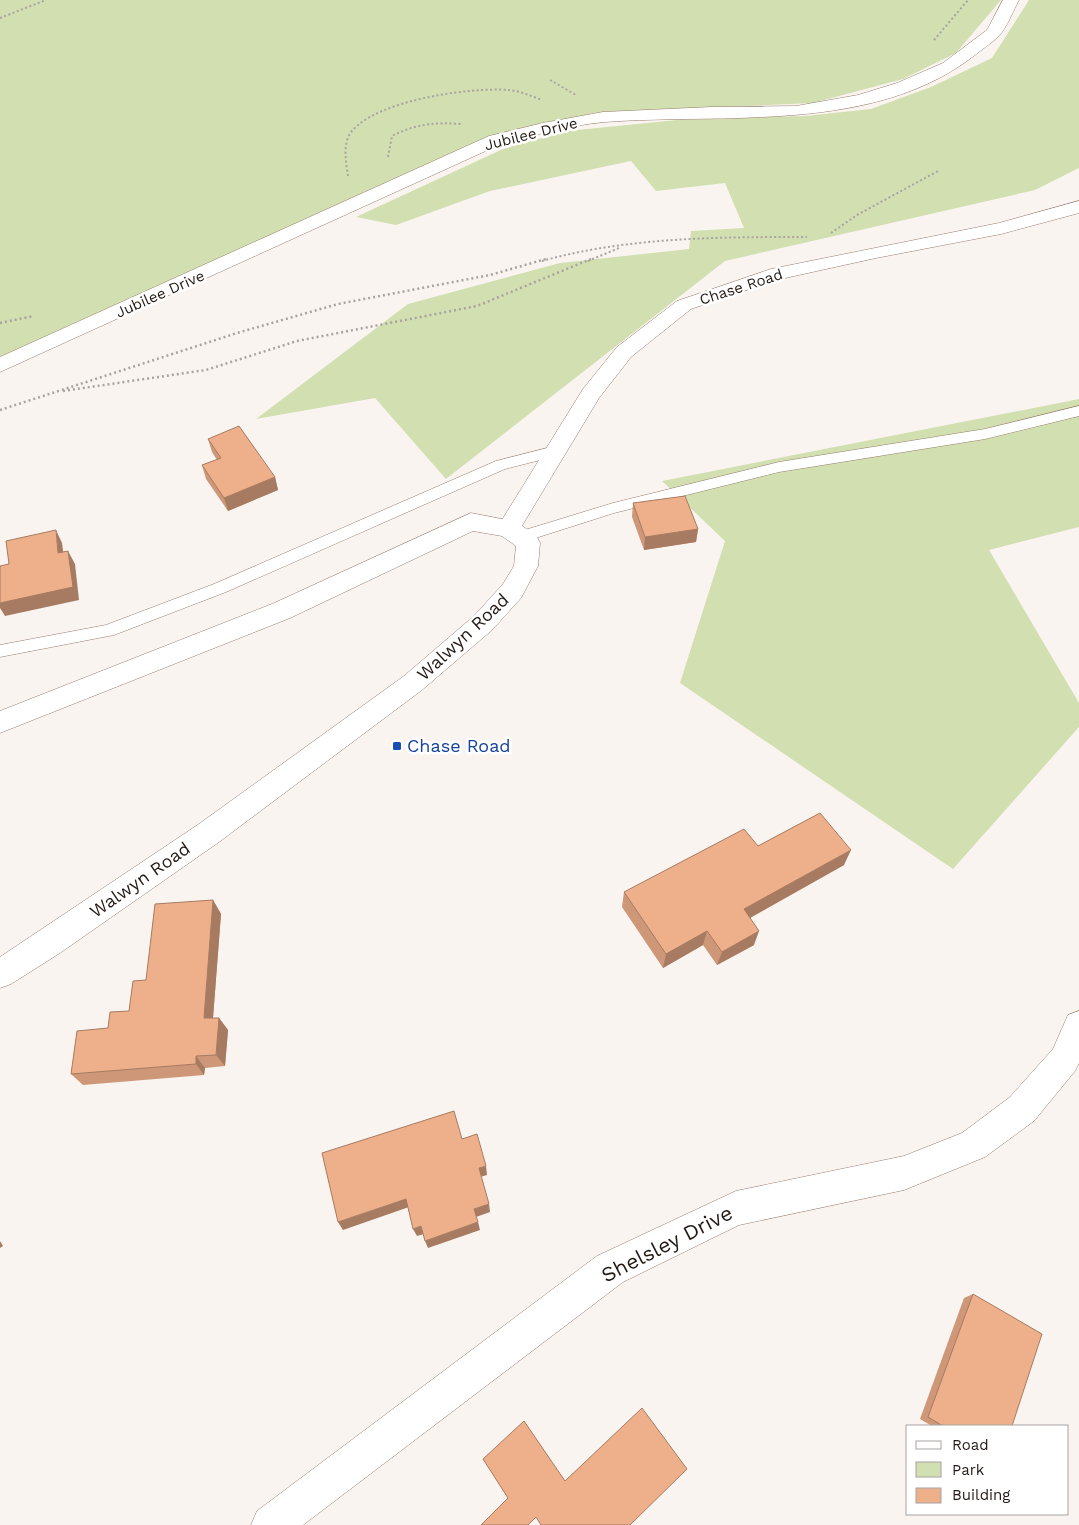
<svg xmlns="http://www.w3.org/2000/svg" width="1079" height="1525" font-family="'Work Sans',sans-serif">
<rect width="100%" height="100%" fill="#faf4f1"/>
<g fill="#d2dfb1">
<path d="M0,0h1001l-45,53 -53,26 -90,24 -220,10 -98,27 -495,225z"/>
<path d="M1029,0h50v168l-44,22 -310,71 -279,218 -71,-81 -119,21 152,-115 152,-41 129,-14 2,-18 53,-3 -19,-45 -69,8 -25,-30 -141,30 -94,34 -40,-8 147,-68 64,-18 110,-11 128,-4 66,-7 60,-22 61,-29z"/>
<path d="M1079,399v128l-90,23 90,153v24l-126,142 -273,-186 45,-142 -63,-60z"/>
</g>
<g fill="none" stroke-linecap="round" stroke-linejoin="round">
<defs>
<g id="lane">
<path d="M1079,406v10l-94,23 -206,33 -165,41 -94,30 -5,-2 -3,-4 3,-4 98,-30 166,-41 206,-33z"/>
<path d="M555,446l5,1 2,4 -2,4 -55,14 -279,123 -112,43 -114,22v-12l106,-20 108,-41 282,-123z"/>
</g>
<g id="street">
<path d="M1079,201v12l-78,21 -125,24 -100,22 -85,29 -60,48 -32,41 -82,136 -8,3 -8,-3 -4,-6 86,-139 34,-42 60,-46 94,-32 228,-46z"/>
<path d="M1079,1011v52l-4,8 -41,50 -49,36 -81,33 -165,35 -116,57 -320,243h-52l6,-14 340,-255 139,-65 168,-35 58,-23 48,-36 43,-48 15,-34z"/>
</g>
<g id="secondary">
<path d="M1003,0h16c-6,11 -12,27 -20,36 -7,7 -17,13 -24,19 -101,79 -250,58 -370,67 -35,3 -70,13 -104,22l-501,228v-15l489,-221 54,-13 60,-11 109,-5 84,-1 62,-11 39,-12 46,-20 44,-33z"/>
<path d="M471,513l46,9 20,15 3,6 -2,23 -17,32 -29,32 -70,60 -203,152 -159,111 -49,31 -11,4v-31l199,-133 205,-148 70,-60 29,-32 11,-18 2,-20 -14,-10 -29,-5 -183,87 -290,115v-22l272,-107z"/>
</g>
</defs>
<use href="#lane" stroke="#977c6c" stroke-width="1"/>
<use href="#street" stroke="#977c6c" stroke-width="1"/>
<use href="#secondary" stroke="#977c6c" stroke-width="1"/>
<g stroke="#aaa39f" stroke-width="2" stroke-dasharray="2 2.5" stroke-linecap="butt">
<path d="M0,18l46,-18"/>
<path d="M934,40l34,-40"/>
<path d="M550,80l26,15"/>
<path d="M388,157l4,-21c23,-12 43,-14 69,-12"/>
<path d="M348,176c-2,-14 -6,-33 4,-45 26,-31 118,-44 157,-41 11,1 22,6 33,10"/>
<path d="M831,233l26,-18 81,-44"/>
<path d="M542,261c85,-24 177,-24 265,-24"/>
<path d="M588,261l31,-13"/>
</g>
<g stroke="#aaa39f" stroke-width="2.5" stroke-dasharray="2 3" stroke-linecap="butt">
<path d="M0,323l34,-7"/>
<path d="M63,391l143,-21 91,-29 180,-35 114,-47"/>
<path d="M0,410l237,-77 101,-29 152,-29 56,-16"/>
</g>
<use href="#lane" fill="#fff" fill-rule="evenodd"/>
<use href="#street" fill="#fff" fill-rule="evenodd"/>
<use href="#secondary" fill="#fff" fill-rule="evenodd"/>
</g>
<g fill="#cd9778">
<path d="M208,439l67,38 3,13 -50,21 -22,-32 -4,-14 15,-5 -5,-8z"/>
<path d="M633,503l65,26 -2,13 -52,8 -12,-33z"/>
<path d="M758,846l86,19 -94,53 4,27 -37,20 -14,-20 -40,23 -41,-61 2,-15z"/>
<path d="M213,900l8,14 -8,104h6l9,12 -3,36 -20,2 -1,7 -121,10 -12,-11 37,-46 21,-17 17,-31z"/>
<path d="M973,1294l39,132h-80l-12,-7 44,-121z"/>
</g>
<g fill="#a77b61">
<path d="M275,477l3,13 -50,21 -4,-13z"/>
<path d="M698,529l-2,13 -52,8 1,-13z"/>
<path d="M56,530l6,13 3,23 -7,-13z"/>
<path d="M68,551l7,13 4,36 -74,16 -5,-8v-5z"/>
<path d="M851,850l-7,15 -105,59 5,-15z"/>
<path d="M213,900l8,14 -9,117 -8,-13z"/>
<path d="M707,931l-4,14 -40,23 3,-14z"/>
<path d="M759,931l-5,14 -37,20 5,-13z"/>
<path d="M219,1018l9,12 -3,36 -9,-11z"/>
<path d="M196,1056l9,12 -1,7 -8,-11z"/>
<path d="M486,1166l1,9 -7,2 -1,-9z"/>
<path d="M406,1199l3,8 -66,23 -5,-8z"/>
<path d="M489,1204l1,8 -14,5 -2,-8z"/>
<path d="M478,1222l2,8 -52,18 -3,-7z"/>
<path d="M421,1226l3,8 -7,2 -4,-7z"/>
<path d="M0,1241l3,5 -3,2z"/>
</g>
<g fill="#eeb08b" stroke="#a77b61">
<path d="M239,426l36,51 -51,21 -22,-33 19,-7 -13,-19z"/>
<path d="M685,496l13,33 -53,8 -12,-34z"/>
<path d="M56,530l2,23 10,-2 5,36 -73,16v-37l9,-2 -3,-23z"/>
<path d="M820,813l31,37 -107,59 15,22 -37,21 -15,-21 -41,23 -42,-62 120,-63 14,17z"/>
<path d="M213,900l-9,118h15l-3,37 -20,1v8l-125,10 6,-43 31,-3 2,-16 19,-1 4,-30 13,-1 9,-76z"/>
<path d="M454,1111l8,28 15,-5 9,32 -7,2 10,36 -15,5 4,13 -53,19 -4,-15 -8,3 -7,-30 -68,23 -16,-69z"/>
<path d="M973,1294l69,40 -30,92h-69l-15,-9z"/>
<path d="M642,1408l45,61 -57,56h-89l-5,-8 -8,8h-47l27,-27 -25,-39 41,-38 41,60z"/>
</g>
<rect fill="#1a4fb4" stroke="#fff" stroke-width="2" x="392" y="741" width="10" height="10" rx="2.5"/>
<g text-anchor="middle" stroke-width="5" stroke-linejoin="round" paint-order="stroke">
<g font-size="15" fill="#241a14" stroke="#fff">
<text transform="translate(531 134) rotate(-14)" y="5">Jubilee Drive</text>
<text transform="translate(741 287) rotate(-18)" y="5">Chase Road</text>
<text transform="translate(160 294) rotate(-24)" y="5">Jubilee Drive</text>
</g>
<g font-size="18" fill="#241a14" stroke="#fff">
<text transform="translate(463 637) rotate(-43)" y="6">Walwyn Road</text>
<text transform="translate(140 880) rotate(-35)" y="6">Walwyn Road</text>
</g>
<g font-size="18" fill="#164399" stroke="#fff" text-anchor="start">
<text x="407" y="752">Chase Road</text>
</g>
<g font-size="21" fill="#241a14" stroke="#fff">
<text transform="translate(667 1244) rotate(-27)" y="7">Shelsley Drive</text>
</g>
</g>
<rect x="906" y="1425" width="162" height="90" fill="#ffffff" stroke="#a7a3a1"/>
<rect x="916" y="1441" width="25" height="8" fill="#ffffff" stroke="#a7a3a1"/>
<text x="952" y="1450" font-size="15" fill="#241a14">Road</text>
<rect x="916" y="1462" width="25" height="15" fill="#d2dfb1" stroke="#a7a3a1"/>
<text x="952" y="1475" font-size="15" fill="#241a14">Park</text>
<rect x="916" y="1488" width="25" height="15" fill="#eeb08b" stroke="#a7a3a1"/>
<text x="952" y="1500" font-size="15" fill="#241a14">Building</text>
</svg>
